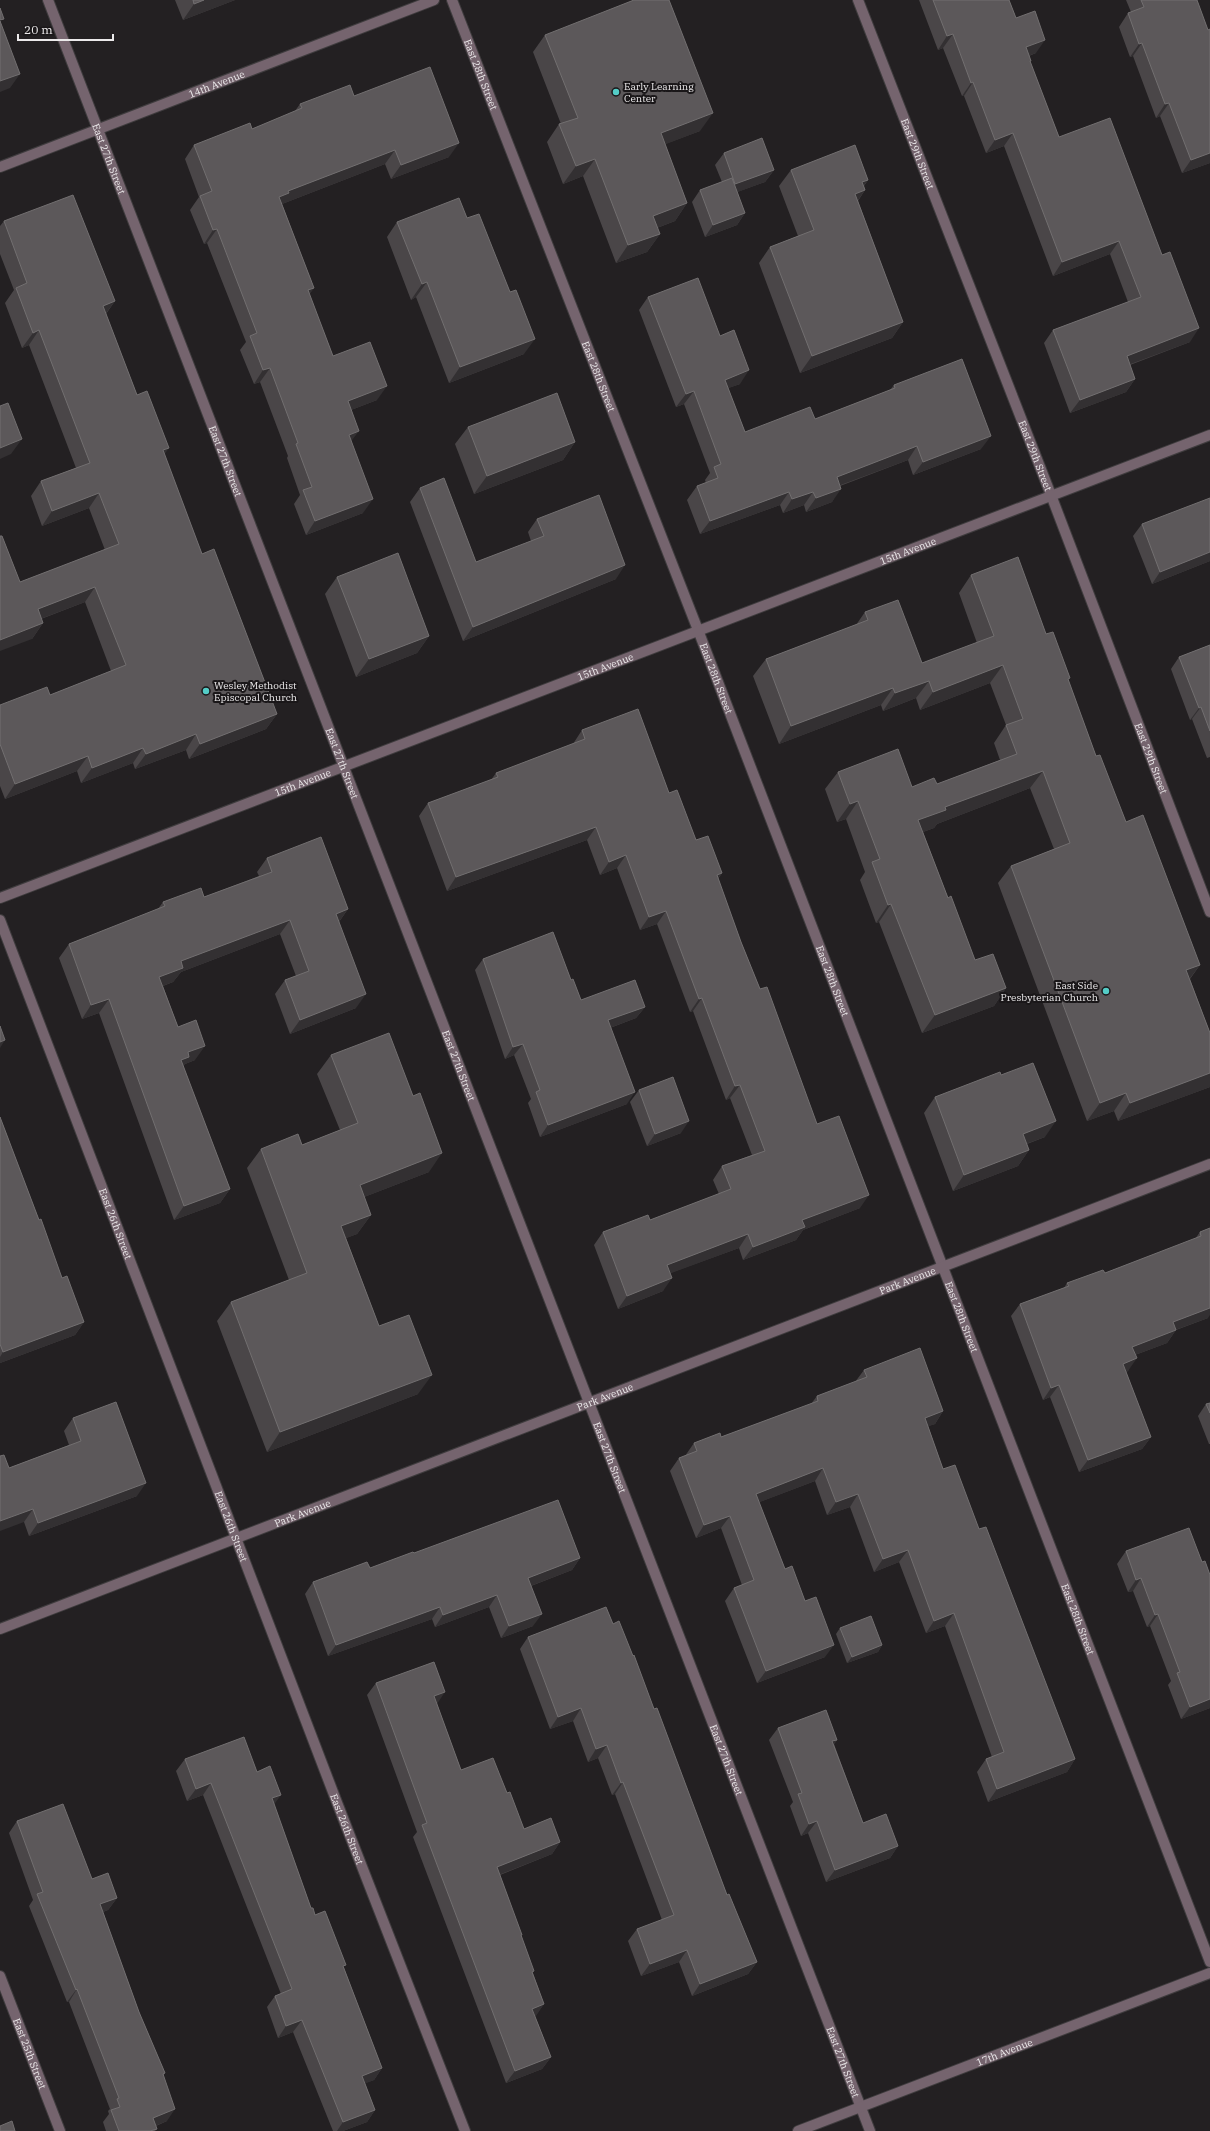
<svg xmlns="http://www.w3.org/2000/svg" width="1210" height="2131" font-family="'IBM Plex Serif',serif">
<rect width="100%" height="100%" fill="#232022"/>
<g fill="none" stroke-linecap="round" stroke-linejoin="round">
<defs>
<g id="minor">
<path id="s1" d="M48,0l822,2131"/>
<path id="s2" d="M452,0l246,630 512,1332"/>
<path id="s3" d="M858,0l193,495 159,417"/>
<path id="s4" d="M0,167l434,-167"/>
<path id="s5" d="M0,898l1210,-463"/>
<path id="s6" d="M0,920l336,880 129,331"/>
<path id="s7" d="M0,1629l1210,-465"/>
<path id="s8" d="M0,1976l60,155"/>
<path id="s9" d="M798,2131l412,-158"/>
</g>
</defs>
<use href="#minor" stroke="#3f3c3e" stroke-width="12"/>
<use href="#minor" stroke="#75646e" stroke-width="10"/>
</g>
<g fill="#4a4648">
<path d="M175,0h60l-52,20z"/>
<path d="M919,0h90l7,18 20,35 -7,3 1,6 29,75 131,205 -60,23 5,14 -9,13 -56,21 -26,-70 9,-13 75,-28 -18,-48 -57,22 -49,-130 -18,7 -22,-57h-2l-19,-48 -5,2z"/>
<path d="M1126,0h71l13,163 -28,10 -22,-57 -4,2 -23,-62 -3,1 -11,-30 9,-14 3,-1z"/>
<path d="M545,35l155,96 -35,13 22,59 -12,18 -18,7 3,6 -13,18 -31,11 -33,-87 -20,8 -16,-42 12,-18h2l-28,-72z"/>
<path d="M354,96l95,61 -58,22 -6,-15 -103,40 32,84 -5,6 24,62 44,44 -26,10v31l12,72 -57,22 -12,-31 6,-9 -13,-37 1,-2 -28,-74 -6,2 -14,-34 6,-8 -39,-99 -3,1 -14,-34 9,-13 -14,-38 9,-14 58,-16 43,-18 5,-7z"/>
<path d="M724,153l50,17 -9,12 -28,10 8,21 -8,12 -32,12 -13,-35 8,-12 22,-8 -7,-17z"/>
<path d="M791,170l77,10 -4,6 1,4 -7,11 45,121 -11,16 -92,35 -41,-110 11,-16 28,-11 -19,-50z"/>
<path d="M467,218l57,136 -75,29 -33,-86 -5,3 -24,-63 10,-15z"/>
<path d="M4,221l111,80 -9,13 31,81 27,59 38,100 75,160 -11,15 -77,30 -3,-9 -51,19 -2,-6 -52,20 -4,-12 -72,28 -5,-13v-81l50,-10 61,-24 -26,-69 -44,17 2,4 -11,16 -12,-57 85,-32 -16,-42 -47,18 -11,-30 10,-15 35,-13 -47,-123 -7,3 -17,-45 9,-13 -14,-36v-28z"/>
<path d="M648,297l72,39 20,48 -12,4 17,44 70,-13 75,-29 4,-5 87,64 -68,26 -5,-15 -68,26 -8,16 -26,10 -2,-7 -21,8 -3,-8 -80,29 -13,-34 10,-14 9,-3 -1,-3 5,-7 -26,-69 -8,3 -37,-97z"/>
<path d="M468,427l107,15 -12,18 -89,34 -19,-50z"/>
<path d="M420,488l56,74 55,-21 -3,-9 9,-13 79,60 -153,62 -53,-139z"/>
<path d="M1142,524l68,37 -58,23 -19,-48z"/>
<path d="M971,575l75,59 22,46 28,76 30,66 74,143 -10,14 20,54v54l-92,34 -4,-10 -27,10 -89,-238 13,-17 43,-17 -24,-61 -93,36 -3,4 -11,4 25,66 27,62 31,28 -12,18 -72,27 -43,-111 -3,1 -16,-43 5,-8 -19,-53 -9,3 -12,-33 13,-17 74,15 25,-3 63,-24 -6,-17 12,-18 -16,-42 -70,27 -4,-12 -33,13 -2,-6 -102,39 -26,-68 13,-17 90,-34 9,-13 57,51 55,-20 -18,-50z"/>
<path d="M337,577l92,59 -12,17 -61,24 -31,-83z"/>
<path d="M1210,645v112l-3,1 -15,-39 -2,1 -19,-51 8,-12z"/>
<path d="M582,730l87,63 27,47 26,33 -4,6 23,63 19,47 57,135 43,84 -57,22 -7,10 -53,20 -4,-12 -69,25 -7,18 -45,18 -24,-64 9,-13 47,-12 69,-26 -6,-14 9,-14 30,-11 -22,-57 -4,2 -33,-89 -3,1 -33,-88 -17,6 -23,-62 -17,7 -13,-35 -140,51 -28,-75 9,-13 63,-23 5,-7 77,-29z"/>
<path d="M267,858l81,51 -9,13 17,86 -66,26 -15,-40 10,-14 11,-4 -16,-42 -99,38 -8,10 -10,4 15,41 17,33 -10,4 -2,2 47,123 -10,14 -46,17 -75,-207 -17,6 -23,-61 10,-14 89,-35 5,-7 41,-5 55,-21 -2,-4z"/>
<path d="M483,959l88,21 10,20 64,7 -9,11 -26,10 17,76 -87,33 -12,-34 3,-4 -17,-44 -9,4 -30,-89z"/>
<path d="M331,1055l98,117 -65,25 7,18 -14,19 -11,4 33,88 39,68 -151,58 -50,-131 14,-19 58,-22 -42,-112 14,-19 41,-4 38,-15 -23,-56z"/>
<path d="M1001,1075l44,62 -18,7 2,6 -11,16 -65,25 -29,-78 11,-16z"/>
<path d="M639,1090l42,43 -34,13 -17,-44z"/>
<path d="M0,1117l39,103 23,58 22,44 -9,13 -75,28z"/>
<path d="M1210,1228l-2,90 -32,12 -9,13 -32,12 -7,16 -2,1 25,65 -9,12 -63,23 -29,-75 -7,3 -32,-84 9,-12 44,-16 3,-5 38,-10 90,-34 5,-7z"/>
<path d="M864,1370l79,41 -8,13 -7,2 15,43 36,60 96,230 -8,13 -79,30 -11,-30 9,-13 6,-2 -47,-131 -19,7 -27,-71 -25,10 -24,-65 -23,8 -12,-34 -56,21 26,67 40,88 -68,26 -32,-82 9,-13 8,-3 -21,-57 -25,10 -26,-67 9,-13 6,-2 9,-13 27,-6 90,-33 6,-8 38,-14z"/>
<path d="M1210,1403v41h-1l-11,-28 8,-12z"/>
<path d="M73,1418l64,78 -108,40 -5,-14 -15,-54 60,-23 -5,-14z"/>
<path d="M1126,1551l76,11 8,13v133l-29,11 -13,-34 3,-4 -21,-55 -3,1 -14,-36 -5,1 -11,-28z"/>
<path d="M414,1553l166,5 -8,12 -41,16 2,40 -32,12 -12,-31 -54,20 -3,-8 -104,37 -23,-62 8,-12 57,-14z"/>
<path d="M613,1624l41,85 73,186 30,67 -9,12 -56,22 -13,-34 -38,14 -13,-35 9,-12 25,-9 -47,-126 -3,1 -14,-37 -10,4 -15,-41 -23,8 -30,-80 8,-12z"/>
<path d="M840,1628l42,17 -4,7 -31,11 -11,-29z"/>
<path d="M376,1683l61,21 24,66 46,23 17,36 36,13 -8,12 -52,21 21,61 12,37 11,31 -9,12 16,41 -9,12 -36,14 -93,-246 4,-5 -50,-137z"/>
<path d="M778,1728l59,12 -3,4 29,79 35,23 -8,12 -64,24 -18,-49 -7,3 -11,-30 3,-4 -24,-62z"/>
<path d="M185,1759l72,13 17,32 37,104 4,7 29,53 38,100 -8,12 -9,3 10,27 -8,12 -24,9h-10l-40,-99 -15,6 -11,-31 8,-11 6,-2 -78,-199 -16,6 -11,-30z"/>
<path d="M17,1821l100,77 -9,12 -5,2 36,100 26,61 -2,3 4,45 -11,5 1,3 -2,2h-49l-3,-9 6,-8 -1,-3 2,-2 -41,-107h-2l-38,-96 4,-6 -24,-67z"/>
</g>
<g fill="#333032">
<path d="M204,0h31l-52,20 11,-16z"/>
<path d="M953,34l-10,14 -5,2 9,-14z"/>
<path d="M1045,40l-9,13 -19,7 9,-13z"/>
<path d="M1142,43l-9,13 -3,1 9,-13z"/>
<path d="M20,74l-10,14 -10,4v-11z"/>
<path d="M973,82l-9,14h-2l9,-13z"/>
<path d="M1169,103l-9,13 -4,2 9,-14z"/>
<path d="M713,113l-13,18 -52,20 13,-18z"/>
<path d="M1013,133l-9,13 -18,7 9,-13z"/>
<path d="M459,143l-10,14 -58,22 10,-14z"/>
<path d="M395,150l-10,14 -103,40 -3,-7 9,-6z"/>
<path d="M1210,153v10l-28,10 9,-13z"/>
<path d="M595,159l-12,17 -20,8 13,-18z"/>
<path d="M774,170l-9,12 -38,14 8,-12z"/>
<path d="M868,180l-9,12 6,-2 -11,16 -10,4 18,-28z"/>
<path d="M687,203l-12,18 -34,13 12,-18z"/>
<path d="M745,213l-8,12 -32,12 8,-12z"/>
<path d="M217,229l-10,14 -3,1 9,-14z"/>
<path d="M660,234l-13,18 -31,11 12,-18z"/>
<path d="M1119,241l-9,13 -57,22 9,-14z"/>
<path d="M427,282l-11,15 -5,3 11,-16z"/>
<path d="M314,288l-10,14 4,-12z"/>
<path d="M115,301l-11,15 -1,-10z"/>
<path d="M903,322l-11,16 -92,35 12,-17z"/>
<path d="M1199,328l-9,14 -73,27 10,-13z"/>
<path d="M39,330l-10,15 -7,3 11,-15z"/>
<path d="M535,339l-11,15 -75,29 11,-16z"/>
<path d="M270,368l-10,14 -6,2 9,-14z"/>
<path d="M749,370l-9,14 -25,9 10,-13z"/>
<path d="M1135,379l-9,13 -56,21 10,-13z"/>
<path d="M387,386l-10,14 -39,15 10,-14z"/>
<path d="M694,391l-10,13 -8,3 10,-13z"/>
<path d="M359,431l-10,13v-9z"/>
<path d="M991,436l-10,13 -68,26 10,-13z"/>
<path d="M22,439l-11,15 -11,5v-11z"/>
<path d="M575,442l-12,18 -89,34 13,-18z"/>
<path d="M917,446l-9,14 -81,30 10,-13z"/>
<path d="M169,448l-11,15 5,-13z"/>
<path d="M841,489l-9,13 -26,10 10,-14z"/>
<path d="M789,492l-9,13 -80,29 10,-13z"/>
<path d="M813,492l-9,13 -21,8 9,-14z"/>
<path d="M99,493l-10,15 -47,18 10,-15z"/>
<path d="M373,499l-10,14 -57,22 9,-14z"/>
<path d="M1210,552v9l-58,23 8,-12z"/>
<path d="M625,565l-9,14 -153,62 10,-14z"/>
<path d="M95,587l-10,15 -58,22 11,-15z"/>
<path d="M43,623l-11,16 -32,12v-11z"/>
<path d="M429,636l-12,17 -61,24 13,-18z"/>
<path d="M1003,665l-13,18 -70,27 13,-18z"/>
<path d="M929,681l-13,17 -33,13 12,-18z"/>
<path d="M893,688l-12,17 -102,39 12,-18z"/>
<path d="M1201,707l-9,12 -2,1 9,-12z"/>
<path d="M277,714l-11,15 -77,30 11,-15z"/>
<path d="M196,734l-10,16 -51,19 11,-15z"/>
<path d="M143,748l-10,15 -52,20 11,-15z"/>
<path d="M88,756l-11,15 -72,28 10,-15z"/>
<path d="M1043,771l-13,17 -93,36 -3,4 -28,10 12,-18 27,-13z"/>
<path d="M858,801l-12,18 -9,3 13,-18z"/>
<path d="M596,827l-9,13 -140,51 9,-14z"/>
<path d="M626,855l-9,13 -17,7 9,-13z"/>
<path d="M722,873l-10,13 5,-11z"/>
<path d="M891,904l-12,18 -3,1 12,-18z"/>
<path d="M348,909l-10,14 -2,-9z"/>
<path d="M666,911l-9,13 -17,6 9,-13z"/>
<path d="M290,920l-10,14 -99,38 -8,10 -24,9 10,-14 22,-16z"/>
<path d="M1200,965l-13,17 -1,-12z"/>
<path d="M1006,988l-12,18 -72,27 13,-18z"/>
<path d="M366,994l-10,14 -66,26 10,-14z"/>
<path d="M702,998l-9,13 -3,1 9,-13z"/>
<path d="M109,999l-10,14 -17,6 9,-14z"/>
<path d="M645,1007l-9,11 -37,14 9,-12z"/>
<path d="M5,1040l-5,8v-6z"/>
<path d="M523,1044l-9,11 -9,4 8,-12z"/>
<path d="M205,1046l-10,14 -10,4 -5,7 1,-11 7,-8z"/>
<path d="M1210,1073v14l-92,34 12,-18z"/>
<path d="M740,1085l-10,13 -4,2 9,-14z"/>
<path d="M635,1092l-8,12 -87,33 8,-12z"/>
<path d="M1126,1093l-12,18 -27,10 13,-18z"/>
<path d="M689,1121l-8,12 -34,13 8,-12z"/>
<path d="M1056,1121l-11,16 -33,12 11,-15z"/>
<path d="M1029,1150l-11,16 -65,25 11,-16z"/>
<path d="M442,1153l-13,19 -83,32 14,-19z"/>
<path d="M230,1189l-10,14 -46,17 10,-14z"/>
<path d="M869,1195l-9,13 -57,22 -7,10 -53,20 10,-13 49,-27z"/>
<path d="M371,1215l-14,19 -29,11 13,-19z"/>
<path d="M748,1234l-9,14 -81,30 9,-13z"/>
<path d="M672,1278l-9,13 -45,18 9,-13z"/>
<path d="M1210,1308v7l-2,3 -44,16 9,-12z"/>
<path d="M84,1322l-9,13 -75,28v-6l3,-5z"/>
<path d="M1176,1330l-9,13 -43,16 8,-12z"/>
<path d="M1137,1358l-9,13 -14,5 9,-12z"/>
<path d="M432,1375l-14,19 -151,58 13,-20z"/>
<path d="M1059,1385l-9,12 -7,3 8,-12z"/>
<path d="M943,1411l-8,13 -19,7 9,-13z"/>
<path d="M1151,1437l-9,12 -63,23 9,-12z"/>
<path d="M823,1468l-8,13 -68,26 9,-13z"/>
<path d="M146,1483l-9,13 -108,40 9,-13z"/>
<path d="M858,1494l-8,13 -23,8 9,-13z"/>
<path d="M33,1509l-9,13 -24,9v-10z"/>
<path d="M730,1516l-9,12 -25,10 8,-13z"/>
<path d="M908,1550l-9,12 -25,10 9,-13z"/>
<path d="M580,1558l-8,12 -52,20 8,-12z"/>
<path d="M1141,1578l-8,13 -5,1 8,-12z"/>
<path d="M497,1595l-8,12 -54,20 8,-12z"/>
<path d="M440,1607l-8,12 -104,37 8,-11z"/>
<path d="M954,1613l-9,13 -19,7 8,-12z"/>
<path d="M542,1614l-9,12 -32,12 8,-12z"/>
<path d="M1158,1614l-8,12 -3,1 8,-12z"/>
<path d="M834,1645l-9,12 -68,26 9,-12z"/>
<path d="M882,1645l-4,7 -31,11 5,-6z"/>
<path d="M445,1692l-8,12 -11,4 8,-12z"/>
<path d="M1210,1699v9l-29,11 9,-12z"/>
<path d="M581,1708l-8,13 -23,8 8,-12z"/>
<path d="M837,1740l-9,12 4,-11z"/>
<path d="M607,1745l-9,13 -10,4 8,-13z"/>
<path d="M1075,1759l-8,13 -79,30 9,-13z"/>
<path d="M623,1782l-8,12 -3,1 9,-12z"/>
<path d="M211,1783l-8,12 -16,6 9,-12z"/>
<path d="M281,1795l-8,11 -1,-8z"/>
<path d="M817,1821l-9,12 -7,3 8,-12z"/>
<path d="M560,1842l-8,12 -64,25 9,-12z"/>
<path d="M898,1846l-8,12 -64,24 9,-12z"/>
<path d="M117,1898l-9,12 -17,6 9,-12z"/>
<path d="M687,1950l-8,12 -38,14 9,-12z"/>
<path d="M757,1962l-9,12 -56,22 8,-12z"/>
<path d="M77,1989l-8,13h-2l9,-12z"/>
<path d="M544,2004l-8,12 -12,5 8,-12z"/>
<path d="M302,2020l-9,12 -15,6 8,-12z"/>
<path d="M551,2057l-9,12 -36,14 9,-12z"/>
<path d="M382,2068l-8,12 -20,8 8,-12z"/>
<path d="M175,2109l-8,12 -22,9 8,-12z"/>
<path d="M375,2110l-8,12 -24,9h-6l6,-9z"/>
</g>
<g fill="#5c585a" stroke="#726f70">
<path d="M193,0h11l-10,4z"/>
<path d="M634,0h35l44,113 -52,20 26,70 -34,13 7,18 -32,11 -33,-86 -19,7 -17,-42 19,-6 -33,-83z"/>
<path d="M933,0h76l7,18 19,-7 10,29 -19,7 5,14h-1l29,76 51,-19 52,137 8,-3 29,76 -72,28 8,23 -55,21 -27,-70 88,-33 -22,-56 -57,21 -49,-129 -18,7 -22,-58 -2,1 -18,-49 -6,2z"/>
<path d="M1141,0h56l11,30 2,-1v124l-19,7 -22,-57 -4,1 -23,-61 -3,1 -11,-31 16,-6z"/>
<path d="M0,8l4,11 -4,1z"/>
<path d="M0,21l20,53 -20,7z"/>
<path d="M430,67l29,76 -58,22 -6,-15 -107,41 1,2 -10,4 35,91 -6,2 25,66 37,-14 17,44 -39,15 11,30 -10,4 24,64 -58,22 -12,-31 9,-3 -16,-43 2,-1 -28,-75 -7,2 -13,-34 7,-3 -40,-104 -4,1 -13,-34 12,-5 -18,-46 56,-22 2,6 50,-21 -2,-4 50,-19 4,11z"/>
<path d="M762,138l12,32 -39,14 -11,-31z"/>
<path d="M855,145l13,35 -6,2 3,8 -10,4 48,128 -91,34 -42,-109 44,-17 -23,-60z"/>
<path d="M732,178l13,35 -32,12 -13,-35z"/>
<path d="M73,195l42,106 -12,5 34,89 10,-4 22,57 -6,2 39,104 12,-5 63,165 -77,30 -4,-10 -50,20 -3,-6 -51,20 -4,-12 -73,28 -15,-40v-39l47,-18 3,8 76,-30 -31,-78 -57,22 5,14 -43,17v-104h2l18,46 99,-38 -20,-51 -47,18 -11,-30 49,-18 -51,-133 -6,3 -17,-45 11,-5 -23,-62z"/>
<path d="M459,198l8,20 12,-4 31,78 6,-2 19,49 -75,28 -33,-85 -5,2 -25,-62z"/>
<path d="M698,278l22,58 14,-6 15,40 -24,10 20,52 65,-25 5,12 80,-31 -1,-3 68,-26 29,77 -68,26 -6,-16 -80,31 4,12 -25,9 -3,-6 -21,7 -3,-7 -79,29 -13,-35 21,-8 -4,-11 7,-3 -27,-73 -8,3 -38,-97z"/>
<path d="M557,393l18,49 -88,34 -19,-49z"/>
<path d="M8,403l14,36 -22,9v-42z"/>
<path d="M444,478l32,84 68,-26 -7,-17 62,-24 26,70 -152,62 -53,-139z"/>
<path d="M1210,498v54l-50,20 -18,-48z"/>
<path d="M398,553l31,83 -60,23 -32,-82z"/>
<path d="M1018,557l28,77 7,-2 17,46 -2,1 28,77 4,-1 26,67 17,-7 57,150 -14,5 24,63v40l-80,30 -4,-10 -26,10 -89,-237 59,-23 -27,-72 -98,36 1,3 -28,10 30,78 3,-2 24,64 18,-6 13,34 -71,27 -44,-111 -3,1 -16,-43 8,-3 -22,-58 -8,3 -12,-32 60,-23 14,38 22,-9 3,6 80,-30 -11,-29 17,-6 -20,-54 -70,27 -4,-11 -34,12 -2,-5 -102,38 -25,-67 102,-39 -3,-8 33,-12 24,63 72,-27 -23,-61z"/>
<path d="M1210,645v86l-9,-24 -2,1 -20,-51z"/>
<path d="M638,709l31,84 8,-3 19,50 12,-4 14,37 -5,2 24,67 19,47 7,-2 50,137 22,-8 30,79 -67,25 3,7 -52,20 -5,-13 -81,31 5,13 -45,18 -24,-64 45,-17 2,5 81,-31 -9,-23 43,-15 -25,-66 -5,1 -33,-88 -3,1 -33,-88 -17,6 -23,-62 -17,7 -13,-35 -140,50 -28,-74 70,-26 -2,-4 89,-34 -3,-9z"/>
<path d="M321,837l27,72 -12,5 30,80 -66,26 -15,-40 24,-9 -19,-51 -109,41 2,7 -24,9 19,50 18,-7 9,26 -17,6 1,5 -8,3 49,129 -46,17 -75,-207 -18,6 -22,-61 96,-38 -2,-4 38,-14 3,9 68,-25 -5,-14z"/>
<path d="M553,932l18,48 2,-1 8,21 54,-20 10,27 -37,13 27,72 -87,33 -12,-33 4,-2 -17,-46 -10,3 -30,-88z"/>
<path d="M0,1026l5,14 -5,2z"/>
<path d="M389,1033l24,63 7,-3 22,60 -82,32 11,30 -30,11 38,100 30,-11 23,60 -152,57 -49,-130 76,-29 -46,-124 37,-15 4,11 56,-22 -27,-68z"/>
<path d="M1033,1063l23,58 -33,13 6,16 -65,25 -29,-78 65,-25 1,3z"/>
<path d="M673,1077l16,44 -34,13 -16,-44z"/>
<path d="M0,1117l39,103 2,-1 21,59 5,-2 17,46 -81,30 -3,-8z"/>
<path d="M1210,1228v80l-37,14 3,8 -44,17 5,11 -14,6 28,73 -63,23 -29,-75 -8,3 -31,-84 49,-18 -2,-3 36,-13 2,3 96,-37 -1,-4z"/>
<path d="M920,1348l23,63 -18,7 18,51 12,-4 24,64 7,-2 89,232 -78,30 -11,-30 18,-7 -50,-139 -20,8 -26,-71 -25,9 -25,-65 -22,8 -13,-34 -67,26 29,75 7,-3 13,35 11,-4 18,48 -68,26 -32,-83 20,-8 -24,-64 -26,9 -25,-67 18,-7 -3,-8 26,-10 1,4 97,-36 -1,-5 50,-19 -3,-7z"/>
<path d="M116,1402l30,81 -108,40 -5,-14 -33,12v-65l4,-1 5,13 72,-27 -8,-23z"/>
<path d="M1210,1403v10l-4,-9z"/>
<path d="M558,1500l22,58 -52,20 14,36 -33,12 -12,-31 -54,20 -3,-8 -104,38 -23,-63 54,-20 3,6 43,-16 1,1z"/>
<path d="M1189,1528l13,34 3,-1 5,14v124l-20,8 -13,-34 3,-1 -22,-58 -3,1 -14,-37 -5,2 -10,-29z"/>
<path d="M606,1607l7,17 6,-3 14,35 1,-1 20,54 3,-1 70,187 2,-1 28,68 -57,22 -13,-34 -37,14 -13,-35 37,-14 -51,-133 -2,1 -14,-38 -11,4 -15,-41 -23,9 -30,-80z"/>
<path d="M871,1616l11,29 -30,12 -12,-29z"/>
<path d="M434,1662l11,30 -11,4 27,74 32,-12 14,35 3,-1 14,37 27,-11 9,24 -63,25 25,68h-1l13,36 -2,1 12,32 -12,5 19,48 -36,14 -93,-246 5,-2 -51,-140z"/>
<path d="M826,1710l11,30 -5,1 31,82 23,-9 12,32 -63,24 -18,-49 -8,3 -11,-30 4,-1 -24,-65z"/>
<path d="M244,1737l13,35 13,-6 11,29 -9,3 39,110h2l2,7 10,-4 21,54 -3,1 39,102 -20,8 13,34 -32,12 -41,-102 -16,6 -11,-30 17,-7 -81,-206 -15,6 -11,-30z"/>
<path d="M63,1804l29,75 16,-6 9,25 -17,6 39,108 26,61 -2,1 12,35 -22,9 4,11 -7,2h-31l-8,-21 9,-3 -3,-8 2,-1 -42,-109 -1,1 -39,-96 6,-2 -26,-71z"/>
<path d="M12,2121l3,10h-15v-5z"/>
</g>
<g fill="#54cdc7" stroke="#1a1719" stroke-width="1.5">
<circle cx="616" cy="92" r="4"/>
<circle cx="206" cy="691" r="4"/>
<circle cx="1106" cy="991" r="4"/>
</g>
<g text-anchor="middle" stroke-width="4" stroke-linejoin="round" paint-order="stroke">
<g font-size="10" fill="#eceaeb" stroke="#1a1719">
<text dy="4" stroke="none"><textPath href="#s2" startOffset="80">East 28th Street</textPath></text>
<text dy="4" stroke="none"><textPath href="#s4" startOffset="232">14th Avenue</textPath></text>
<text dy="4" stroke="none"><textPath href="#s3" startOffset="165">East 29th Street</textPath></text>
<text dy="4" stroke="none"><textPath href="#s1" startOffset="170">East 27th Street</textPath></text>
<text dy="4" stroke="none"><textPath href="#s2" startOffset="404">East 28th Street</textPath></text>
<text dy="4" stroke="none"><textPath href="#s3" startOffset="489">East 29th Street</textPath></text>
<text dy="4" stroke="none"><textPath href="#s1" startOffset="494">East 27th Street</textPath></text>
<text dy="4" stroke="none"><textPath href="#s5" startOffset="972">15th Avenue</textPath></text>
<text dy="4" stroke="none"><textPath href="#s5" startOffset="648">15th Avenue</textPath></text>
<text dy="4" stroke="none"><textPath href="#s2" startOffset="728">East 28th Street</textPath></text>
<text dy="4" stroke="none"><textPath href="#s3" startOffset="813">East 29th Street</textPath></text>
<text dy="4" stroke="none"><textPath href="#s1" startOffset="818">East 27th Street</textPath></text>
<text dy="4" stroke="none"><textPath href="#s5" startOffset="324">15th Avenue</textPath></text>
<text dy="4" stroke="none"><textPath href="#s2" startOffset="1052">East 28th Street</textPath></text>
<text dy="4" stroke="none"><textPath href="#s1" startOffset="1142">East 27th Street</textPath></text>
<text dy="4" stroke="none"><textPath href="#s6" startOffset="325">East 26th Street</textPath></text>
<text dy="4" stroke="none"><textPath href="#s7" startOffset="972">Park Avenue</textPath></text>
<text dy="4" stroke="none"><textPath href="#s2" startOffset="1412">East 28th Street</textPath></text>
<text dy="4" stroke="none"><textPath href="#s7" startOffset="648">Park Avenue</textPath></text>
<text dy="4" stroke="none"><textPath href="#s1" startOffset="1562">East 27th Street</textPath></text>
<text dy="4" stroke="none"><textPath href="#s7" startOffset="324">Park Avenue</textPath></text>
<text dy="4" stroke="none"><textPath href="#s6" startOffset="649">East 26th Street</textPath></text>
<text dy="4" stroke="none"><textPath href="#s2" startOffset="1736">East 28th Street</textPath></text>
<text dy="4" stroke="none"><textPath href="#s1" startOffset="1886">East 27th Street</textPath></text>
<text dy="4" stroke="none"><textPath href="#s6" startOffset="973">East 26th Street</textPath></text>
<text dy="4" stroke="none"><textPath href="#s9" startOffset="221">17th Avenue</textPath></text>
<text dy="4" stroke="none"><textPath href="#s8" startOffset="83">East 25th Street</textPath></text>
<text dy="4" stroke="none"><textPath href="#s1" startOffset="2210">East 27th Street</textPath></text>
</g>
<g font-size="10" fill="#eceaeb" stroke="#1a1719" text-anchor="start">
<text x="624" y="90">Early Learning<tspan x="624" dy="12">Center</tspan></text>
<text x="214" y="689">Wesley Methodist<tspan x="214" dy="12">Episcopal Church</tspan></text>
<text x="1098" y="989" text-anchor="end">East Side<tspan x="1098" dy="12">Presbyterian Church</tspan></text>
</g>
</g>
<path d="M18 34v6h95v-6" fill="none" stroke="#eceaeb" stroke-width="2"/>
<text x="24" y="34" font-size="12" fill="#eceaeb" stroke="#1a1719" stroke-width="3" paint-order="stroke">20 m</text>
</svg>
